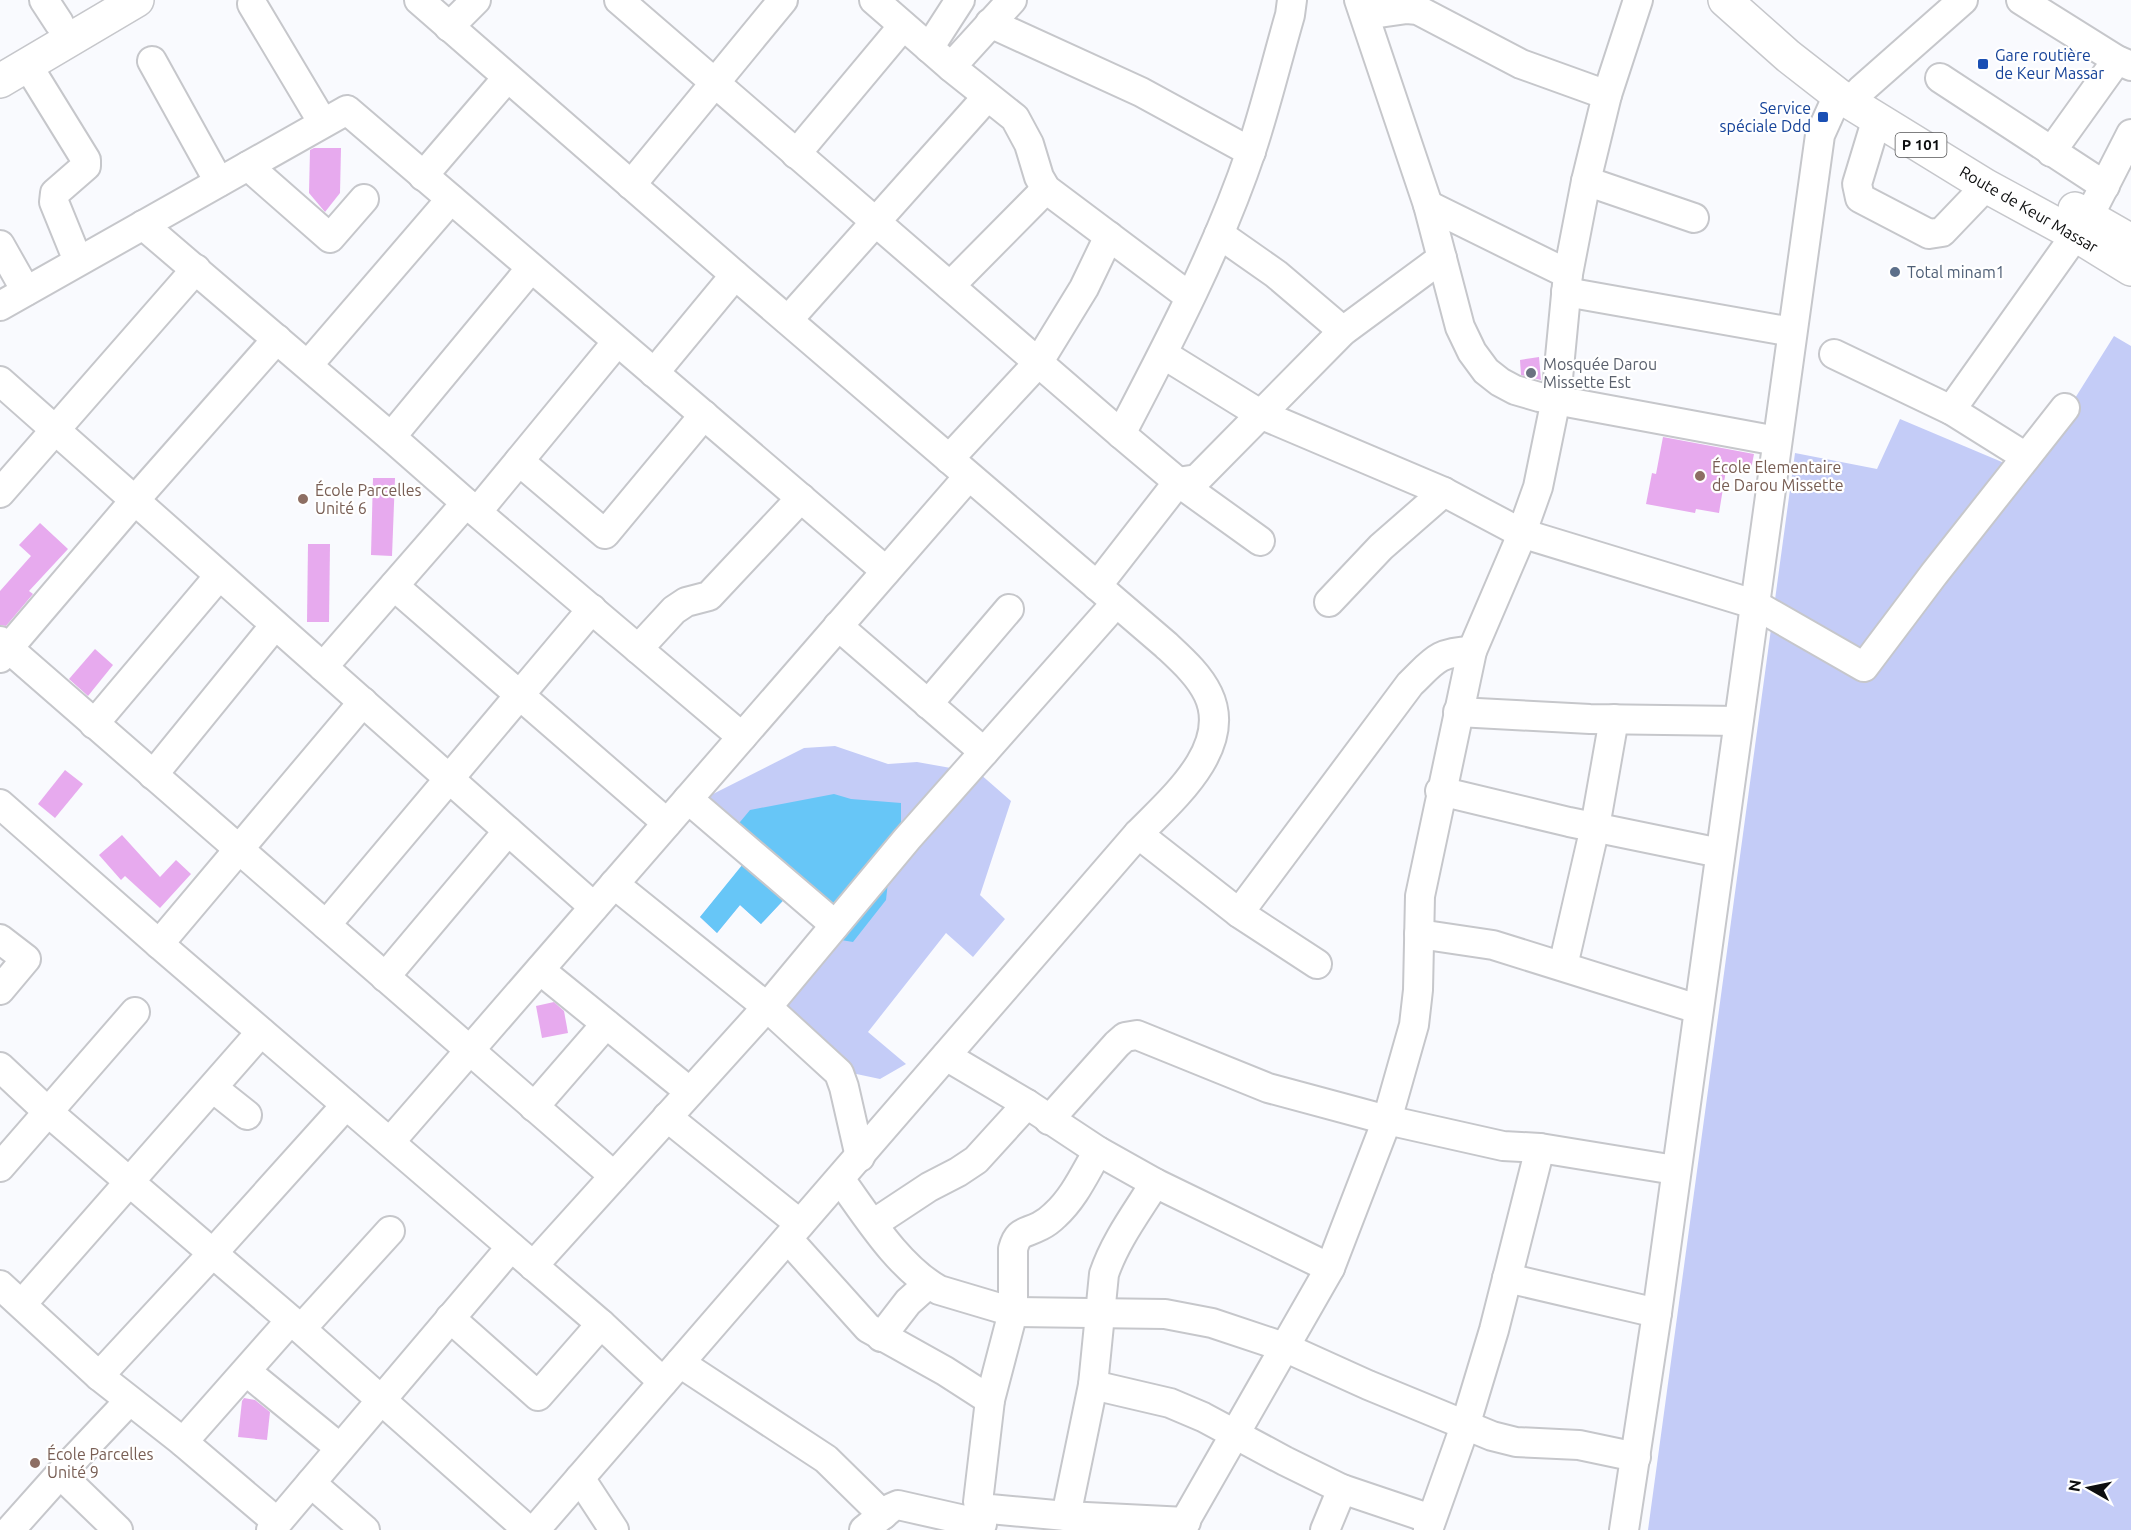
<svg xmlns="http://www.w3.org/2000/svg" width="2131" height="1530" font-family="Ubuntu,sans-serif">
<rect width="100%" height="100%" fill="#f9fafe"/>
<g fill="#c4ccf7">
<path d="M2114,336l17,10v1184h-483l147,-1077 82,16 23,-50 128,54z"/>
<path d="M835,746l53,18 29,-2 62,11 32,28 -31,94 25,24 -32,38 -27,-24 -78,99 38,32 -26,15 -33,-7 -83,-78 65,-71 -36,-33 -32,34 -21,-19 -23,28 -17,-16 48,-58 -48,-45 9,-18 95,-48z"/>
</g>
<path fill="#67c6f7" d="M834,794l17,5 50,4v22l-11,39 -4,36 -33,42 -12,-2 -48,-50 -32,34 -21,-19 -23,28 -17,-16 47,-58 -13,-13 6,-24 10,-12z"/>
<g fill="#e7aaee">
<path d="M314,148h27l-1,45 -15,19 -16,-19 1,-43z"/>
<path d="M1539,357l2,23 -20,-5 -1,-15z"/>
<path d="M1663,437l91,17 -4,20 -24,-4 -7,43 -23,-4 -1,4 -49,-9 6,-31 4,1z"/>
<path d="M373,478h22l-3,78 -21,-1z"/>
<path d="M40,523l28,26 -39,42 4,3 -27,32 -6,-1v-34l31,-35 -12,-11z"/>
<path d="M308,544h22l-1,78h-22z"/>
<path d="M95,649l18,16 -25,31 -19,-17z"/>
<path d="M65,770l18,14 -28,34 -17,-14z"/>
<path d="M122,835l38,42 16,-17 15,14 -31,34 -35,-32 -4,4 -22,-25z"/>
<path d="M554,1002l10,9 4,22 -26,5 -6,-32z"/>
<path d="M244,1398l11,2 15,12 -3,28 -29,-3 4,-36z"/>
</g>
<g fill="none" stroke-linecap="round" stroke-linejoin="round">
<defs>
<g id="minor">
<path d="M44,0l15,23"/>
<path d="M419,0l316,275 431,370c16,15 33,30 42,49 26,54 -38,107 -70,140l-603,696"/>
<path d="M619,0l502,434 57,48 82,59"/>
<path d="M874,0l77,67 64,51 14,26 10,33 7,12 144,108"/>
<path d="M1359,0l69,205 32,122 12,25 14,19 14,11 15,8 24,7 238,44"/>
<path d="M2021,0l96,60 14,6"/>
<path d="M252,4l71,119"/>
<path d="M1365,15l42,-6 11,1 103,54 86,31"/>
<path d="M990,23l151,69 110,60"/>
<path d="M449,27l27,-27"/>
<path d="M929,48l31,-48"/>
<path d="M152,61l67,121"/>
<path d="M28,66l58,94v6l-31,27 -1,9 24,59"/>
<path d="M951,67l61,-67"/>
<path d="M1940,78l165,108"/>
<path d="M1861,90l102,-90"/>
<path d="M1877,118l-20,66 3,14 69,36 13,-2 44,-46"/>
<path d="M2051,152l66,-92"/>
<path d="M796,154l107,-128"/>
<path d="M248,166l82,72 34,-39"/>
<path d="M423,176l84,-98"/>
<path d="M1586,181l108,37"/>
<path d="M631,185l152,-185"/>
<path d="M1428,205l140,69"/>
<path d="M143,225l248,212 75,66 276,234"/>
<path d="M1219,234l57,40 67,57"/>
<path d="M0,245l26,46"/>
<path d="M950,286l96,-97"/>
<path d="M1566,292l226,40"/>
<path d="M0,306l347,-196 539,461"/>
<path d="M788,320l199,-223"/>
<path d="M1163,354l97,60 184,78 77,41 233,71 110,63 70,-93 131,-166"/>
<path d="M1834,354l117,56 138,-194 42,-82"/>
<path d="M308,365l143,-166"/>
<path d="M654,373l81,-98"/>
<path d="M0,381l594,526"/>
<path d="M1951,410l75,47"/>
<path d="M1121,434c48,-92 97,-185 130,-283 15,-45 26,-91 39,-136l2,-15"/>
<path d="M391,437l140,-169"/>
<path d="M949,459l89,-96 46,-75 25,-52"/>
<path d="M519,461l86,73 99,-119"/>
<path d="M0,493l196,-224"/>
<path d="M477,512l140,-170"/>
<path d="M394,586l273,237"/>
<path d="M1097,586l81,-104 19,-3 146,-148 99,-73"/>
<path d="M1329,602l52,-55 63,-55"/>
<path d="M838,626l146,126"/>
<path d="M0,641l614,535"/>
<path d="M638,649l36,-39 12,-8 23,-6 92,-98"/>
<path d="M0,658l135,-158 142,-161"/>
<path d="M323,667l143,-164"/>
<path d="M928,704l81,-95"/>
<path d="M1458,712l132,7 148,2"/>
<path d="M94,724l125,-148"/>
<path d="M153,775l122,-150"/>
<path d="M1440,791l129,31 151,31"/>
<path d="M688,799l147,126"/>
<path d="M0,804l159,140 442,380 62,58"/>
<path d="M1138,834l101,79 78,51"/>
<path d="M614,884l153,123 72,66 5,14 16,70"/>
<path d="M1239,913l171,-229c24,-23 27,-32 62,-33"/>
<path d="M326,925l266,-316"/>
<path d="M1419,934l74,11 205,64"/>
<path d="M0,939l26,20 -26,31"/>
<path d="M159,944l204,-242"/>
<path d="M1563,966l32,-139 19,-108"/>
<path d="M540,970l150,122"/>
<path d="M385,977l123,-146"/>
<path d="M946,1056l81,48 71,47 57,32 175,85"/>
<path d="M0,1067l48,45 253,217 227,201"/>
<path d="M213,1088l34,27"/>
<path d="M534,1107l72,-83"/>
<path d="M667,1117l133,107"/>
<path d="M1049,1120l68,-76 8,-7 12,-2 131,53 119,32 116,26 37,2 135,22"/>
<path d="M390,1142l578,-665"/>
<path d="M1098,1151c-13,22 -24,47 -43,64 -4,4 -9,8 -15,11 -15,8 -22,4 -27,23v63l-23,88 -12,102 3,4 9,3 76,7 120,6"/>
<path d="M0,1167l135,-155"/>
<path d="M840,1179c27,37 58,88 99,111l74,22 152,2 47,9 72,24 84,38 124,51 24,6 63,3 57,12"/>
<path d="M873,1224l56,-37 29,-15 18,-12 51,-56"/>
<path d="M788,1239l80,89 77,43 45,29"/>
<path d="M533,1266l234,-259 140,-168 209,-236"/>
<path d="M1507,1278l150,35"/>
<path d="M0,1285l99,91 84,66 94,80"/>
<path d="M22,1304l239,-272"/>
<path d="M450,1318l88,78 63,-72"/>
<path d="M301,1329l89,-98"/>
<path d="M881,1337l27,-35 20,-18"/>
<path d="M680,1363l146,96 57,56"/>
<path d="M247,1372l93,76"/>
<path d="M99,1376l113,-122 134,-149"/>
<path d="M1093,1385l77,18 33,14 82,44 57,28 89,30"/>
<path d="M183,1442l107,-121"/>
<path d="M580,1478l34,52"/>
<path d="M311,1483l54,47"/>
<path d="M1066,1516l27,-131 11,-111c11,-33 33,-62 51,-91"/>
<path d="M10,1530l50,-56"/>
<path d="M118,1530l-58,-56 69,-73"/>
<path d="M271,1530l240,-283"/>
<path d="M864,1530l27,-22 7,-3 84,19"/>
<path d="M1180,1530l150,-262 57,-148 27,-95 4,-35 2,-94 52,-245 45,-105 21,-59 18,-88 12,-125 18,-93 21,-86 31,-95"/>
<path d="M1325,1530l17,-41"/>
<path d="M1428,1530l37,-104 29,-96 46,-182"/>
<path d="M1624,1530l33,-217 163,-1178 18,-40"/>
</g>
<g id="major">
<path d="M1725,0l63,56 50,39 148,91 90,49 55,34"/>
<path d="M0,81l137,-81"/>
<path d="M2075,209l56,32"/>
</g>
</defs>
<use href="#minor" stroke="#c6c7cb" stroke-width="32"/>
<use href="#major" stroke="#c6c7cb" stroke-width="36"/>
<use href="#minor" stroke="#fff" stroke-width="28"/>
<use href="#major" stroke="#fff" stroke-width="33"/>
</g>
<g fill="#1a4fb4" stroke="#fff" stroke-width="2">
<rect x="1977" y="58" width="12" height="12" rx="3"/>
<rect x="1817" y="111" width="12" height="12" rx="3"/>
</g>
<circle fill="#5c6f8a" stroke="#fff" stroke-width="2" cx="1895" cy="272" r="6"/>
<circle fill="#6b7280" stroke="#fff" stroke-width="2" cx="1531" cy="373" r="6"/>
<g fill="#8d6e63" stroke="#fff" stroke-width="2">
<circle cx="1700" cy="476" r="6"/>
<circle cx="303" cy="499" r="6"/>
<circle cx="35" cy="1463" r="6"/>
</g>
<g text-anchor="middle" stroke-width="4.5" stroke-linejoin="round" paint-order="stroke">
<rect fill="#fff" stroke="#565657" stroke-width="1.5" x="1895.5" y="133" width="51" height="24" rx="4.5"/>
<g font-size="15" font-weight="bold" fill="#0d0e0f">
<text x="1921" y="150">P 101</text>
</g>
<g font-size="16" fill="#164399" stroke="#fff" text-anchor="start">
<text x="1995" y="61">Gare routière<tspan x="1995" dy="18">de Keur Massar</tspan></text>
<text x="1811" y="114" text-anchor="end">Service<tspan x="1811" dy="18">spéciale Ddd</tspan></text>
</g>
<g font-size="16" fill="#0d0e0f" stroke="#fff">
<text transform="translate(2029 209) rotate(30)" y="6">Route de Keur Massar</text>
</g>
<g font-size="16" fill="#4e5e75" stroke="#fff" text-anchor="start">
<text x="1907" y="278">Total minam1</text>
</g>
<g font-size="16" fill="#5b616d" stroke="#fff" text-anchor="start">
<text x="1543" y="370">Mosquée Darou<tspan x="1543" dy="18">Missette Est</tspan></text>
</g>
<g font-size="16" fill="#785e54" stroke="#fff" text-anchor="start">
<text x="1712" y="473">École Elementaire<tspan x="1712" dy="18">de Darou Missette</tspan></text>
<text x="315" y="496">École Parcelles<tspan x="315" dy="18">Unité 6</tspan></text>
<text x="47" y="1460">École Parcelles<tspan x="47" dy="18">Unité 9</tspan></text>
</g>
</g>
<g transform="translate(2089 1488) rotate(279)" stroke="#ffffff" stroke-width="4.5" paint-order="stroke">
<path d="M0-4.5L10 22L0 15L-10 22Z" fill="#0d0e0f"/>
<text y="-9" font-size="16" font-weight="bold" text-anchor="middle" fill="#0d0e0f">N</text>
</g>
</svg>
